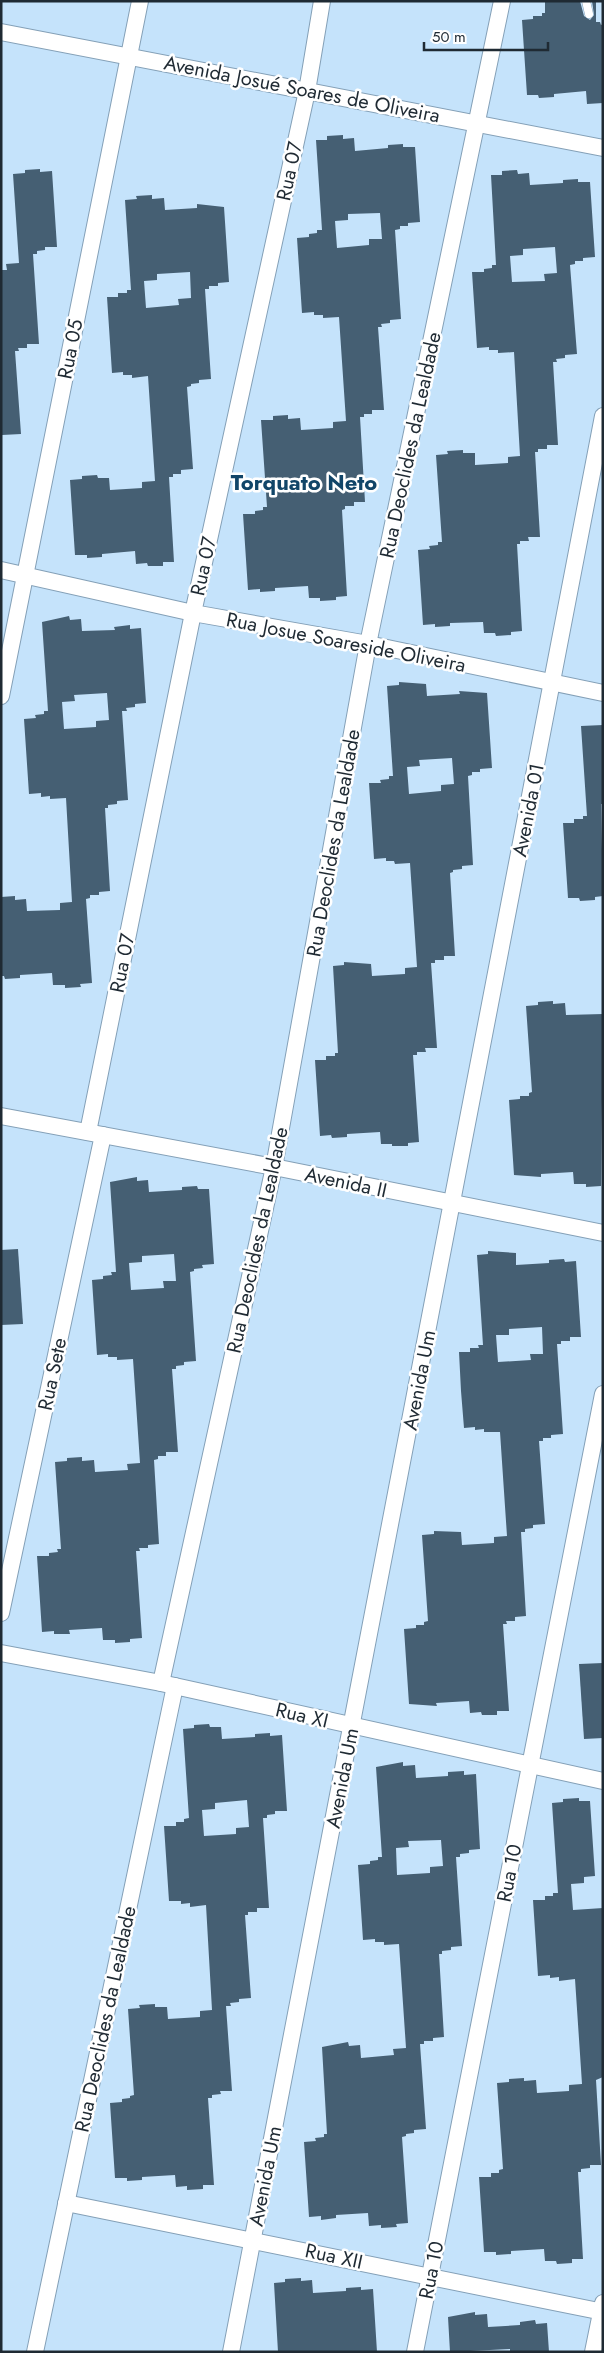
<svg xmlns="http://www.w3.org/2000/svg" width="604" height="2353" font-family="Jost,sans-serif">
<rect width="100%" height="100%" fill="#c5e3fb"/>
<g fill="#455f73" fill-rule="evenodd">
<path d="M545,1h35l4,15 6,4 4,-5 -2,-14h4v21h4l1,3 2,-1v79l-16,1 -1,-13 -32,3v3l-15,1 -1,-3h-11l-5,-75 11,-1v-3h9v-3h3z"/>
<path d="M343,135v4l11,-1 1,13 33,-3v-3l15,-1v3h12l5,75 -12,1v3h-8v3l-5,1 6,89 -11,1v3l-9,1 1,3h-4l6,83h-12v4h-8v3h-4l5,85h-11v4h-9v3l-3,1 5,86 -11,1v3l-16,1v-3h-11l-1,-12 -33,2v3l-15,1v-3l-12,1 -5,-76h12v-3l8,-1v-3h4l-6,-87h12v-4l15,-1v4l12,-1 1,12 32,-2v-6l13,-1 -7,-104 -16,1v-3h-9v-3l-12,1 -5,-75 12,-1v-3l8,-1v-3h5l-6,-90h11v-4zM380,213l2,26h-13v6l-32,3 -2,-27 13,-1v-6z"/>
<path d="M40,169v3l12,-1 5,76h-12v3l-8,1v3h-4l6,90h-12v4h-9l1,3h-4l6,83 -19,1 -1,-165h6l-1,-6 13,-1 -6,-89 12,-1v-3z"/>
<path d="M517,170l1,4 11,-1 1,12 33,-2v-3l15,-1v3h12l5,75 -12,1v3h-8v3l-5,1 7,89 -12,1v3l-9,1 1,3h-4l5,83h-11v4h-9v3h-3l5,85h-12l1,4h-9v3h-3l5,87 -11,1v3l-15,1 -1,-3h-11l-1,-11 -33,1v3l-15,1v-3l-12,1 -5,-75 12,-1 -1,-3 9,-1v-3h4l-6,-87 12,-1 -1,-3 16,-1v3h12v12l33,-2v-6l12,-1 -6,-104 -16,1v-3h-9v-3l-12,1 -5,-76h12v-3l8,-1v-3h4l-5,-90h11v-4zM555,247l2,26 -13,1 1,7 -33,1 -2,-26 13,-1v-6z"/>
<path d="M152,195v4l12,-1 1,12 32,-2v-4l27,3 5,75 -11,1v3h-9v3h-4l6,90 -12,1v3l-8,1v2l-4,1 6,82 -12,1v4h-8v3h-4l5,85h-11v4h-15l-1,-3 -11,1 -1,-13 -33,3v3l-15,1v-3h-12l-5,-75 12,-1v-3l15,-1 1,3h11l1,12 32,-2v-6l13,-1 -7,-105 -16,2v-3h-9v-3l-11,1 -5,-76h11v-4h9v-3h4l-6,-90 12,-1 -1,-3zM190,272l1,26 -13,1 1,6 -33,3 -2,-27 13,-1v-6z"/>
<path d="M69,616l1,4 11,-1 1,12 33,-1 -1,-3 16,-2v4l11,-1 5,75 -11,1v3l-9,1 1,3h-5l6,89 -11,1v3l-9,1v3h-3l5,83 -11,1v3h-9v3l-4,1 6,84 -12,1 1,3 -16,1v-3h-12l-1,-12 -32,2v3l-15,1 -1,-3h-3v-79l14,-1v4l11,-1 1,12 33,-1v-7l12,-1 -6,-104 -16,1v-3l-9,1v-4l-12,1 -5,-75 12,-1 -1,-3 9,-1v-3h4l-6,-89zM107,693l2,27 -13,1v6l-32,2 -2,-27 13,-1 -1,-6z"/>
<path d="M399,682l27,2 1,12 33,-2 -1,-3 28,2 5,75 -12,1v3h-8v3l-4,1 5,89 -11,1v3l-9,1v2l-3,1 5,83h-11v4h-9v3h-4l6,85h-12l1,4h-9v3h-4l6,87 -11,1v3h-16v-2h-11l-1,-12 -33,2v3l-15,1 -1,-3 -11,1 -5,-76h11v-4h9v-3h3l-5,-87 11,-1v-3l27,2 1,12 33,-2v-6l12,-1 -7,-104 -15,1 -1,-3h-8v-3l-12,1 -5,-76h12l-1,-3 9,-1v-3h4l-6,-90 12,-1zM452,758l2,26 -13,1v6l-32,3 -2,-27 13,-1 -1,-6z"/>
<path d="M603,725v79h-2l2,92 -8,1v3l-15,1 -1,-3h-11l-5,-75h11v-4h9v-3h4l-6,-90z"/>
<path d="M553,1001v3l12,-1 1,12 37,-1 -2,172 -15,1v-3h-12l-1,-12 -32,2v3l-27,-2 -5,-75 11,-1v-3h9v-3l3,-1 -6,-86 12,-1v-3z"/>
<path d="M137,1177v4l11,-1 1,12 33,-2v-3l15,-1 1,3h11l5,75 -12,1 1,3 -9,1v2l-4,1 6,89 -12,1v3l-8,1v3h-4l6,83h-12v4h-8v3l-4,1 5,84 -11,1v3h-9l1,3h-4l6,87 -12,1v3l-15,1v-3h-12l-1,-12 -33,2 1,4h-16v-3l-12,1 -5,-76h12v-3l9,-1 -1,-3h4l-6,-87 12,-1v-3l15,-1v4l12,-1 1,12 33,-2 -1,-6 13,-1 -7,-104 -16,1v-3h-9v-3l-11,1 -5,-75 11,-1v-3l9,-1 -1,-3h5l-6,-90zM174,1254l2,27h-13l1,7 -33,2 -2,-27 13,-1v-6z"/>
<path d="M18,1249l5,75 -22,1v-75z"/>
<path d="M488,1251l28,2v12l33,-2v-3l15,-1 1,3 11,-1 5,76h-11v4h-9v3h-4l6,90 -12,1v3h-8v3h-4l6,83 -12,1v3l-8,1v3h-4l5,84 -11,1v4h-9l1,3h-4l6,87h-12v4h-15l-1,-3 -11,1 -1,-12 -33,2 1,3 -28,-2 -5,-75 12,-1v-3h8v-3l4,-1 -6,-86 12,-1v-3l27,1 1,13 32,-2v-6l13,-1 -7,-104h-16v-3l-9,1v-3l-11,1 -3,-37 -2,-39h11v-4h9l-1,-3h5l-6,-90 11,-1zM542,1327l1,27h-13l1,6 -33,2 -2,-27h13v-6z"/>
<path d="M603,1663v75l-19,1 -5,-75z"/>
<path d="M209,1724l1,3h11l1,12 33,-2v-3l15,-1v3l12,-1 5,76h-12v3l-8,1v3h-4l6,90h-12v4h-9v3h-3l6,83 -12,1v3l-9,1 1,3h-5l6,85h-12l1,3 -9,1v3h-4l6,87h-11v4l-16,1v-4l-11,1 -1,-12 -33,2v3l-15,1v-3h-12l-5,-75 12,-1v-3l8,-1v-2l4,-1 -6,-86 12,-1 -1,-3 16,-1v3h12l1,12 32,-2v-6l12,-1 -6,-105 -16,2v-4l-9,1v-3h-12l-5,-75h12v-4h8v-3l5,-1 -6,-89 11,-1v-3zM247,1800l2,27 -13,1v6l-32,2 -2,-26 13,-1v-6z"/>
<path d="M403,1762v4l12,-1 1,13 32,-2v-4l16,-1v4l12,-1 4,75 -11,1v3l-9,1v3h-4l6,89 -11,1v3l-9,1v3h-3l5,83 -11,1v3h-9v3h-4l6,85 -12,1v3l-8,1v2l-4,1 6,86 -12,1 1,3 -16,1v-3l-12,1 -1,-13 -32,2v3l-15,2v-4l-12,1 -5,-75 12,-1 -1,-3 9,-1v-3h3l-5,-87 26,-5 1,4 11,-1 1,13 33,-3 -1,-6 13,-1 -7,-104 -15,1v-3h-9v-3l-12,1 -5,-75 12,-1v-3l8,-1v-3h4l-6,-90zM441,1840l2,26 -13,1v6l-33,2 -1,-27 13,-1 -1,-6z"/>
<path d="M579,1798v3h11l5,75 -11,1v6l-13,1 2,26 30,-2v169l-7,3 5,85h-11v3l-9,1v3h-3l5,87h-11v4l-15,1 -1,-3h-11l-1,-12 -33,2v3l-15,1v-3h-12l-5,-75h12v-4h8v-3l4,-1 -6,-86 12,-1v-3l15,-1v3l12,-1 1,13 32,-2v-6l13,-1 -7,-105 -16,2v-4l-9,1v-3l-12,1 -5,-76h12v-4h8v-3h5l-6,-90 11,-1v-3z"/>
<path d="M301,2278v3l11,-1 1,13 33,-2v-3l15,-1v3l12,-1 4,63h-99l-4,-69 11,-1v-3z"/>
<path d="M475,2312v3l12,-1 1,13 32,-2v-3l15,-2 1,4 11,-1 2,29h-39v-3l-60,3 -2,-35z"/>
</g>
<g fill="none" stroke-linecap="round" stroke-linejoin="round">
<defs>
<path id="lane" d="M586,1l3,13"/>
<g id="street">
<path d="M1,32l602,116"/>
<path d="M1,570l192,43 175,31 235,49"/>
<path d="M1,696l139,-695"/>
<path d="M1,1116l273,51 329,66"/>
<path d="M88,1132l105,-519 114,-522 15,-90"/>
<path d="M1,1613l102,-478"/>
<path d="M1,1653l160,30 442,98"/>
<path d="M161,1683l113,-516 94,-523 134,-643"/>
<path d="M66,2203l537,109"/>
<path d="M35,2352l140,-666"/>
<path d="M231,2352l372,-1936"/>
<path d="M415,2352l188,-958"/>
<path d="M593,2352l10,-49"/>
</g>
</defs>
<use href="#lane" stroke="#84a0b7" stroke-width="9"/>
<use href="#street" stroke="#84a0b7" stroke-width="18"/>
<use href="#lane" stroke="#fff" stroke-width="8"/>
<use href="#street" stroke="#fff" stroke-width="16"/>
</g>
<g text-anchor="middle" stroke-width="5" stroke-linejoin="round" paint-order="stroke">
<g font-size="20" fill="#1f2a33" stroke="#fff">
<text transform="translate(302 89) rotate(11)" y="7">Avenida Josué Soares de Oliveira</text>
<text transform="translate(289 171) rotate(-78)" y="7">Rua 07</text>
<text transform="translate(70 349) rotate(-79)" y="7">Rua 05</text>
<text transform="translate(410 445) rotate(-78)" y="7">Rua Deoclides da Lealdade</text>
<text transform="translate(203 566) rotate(-78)" y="7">Rua 07</text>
<text transform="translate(346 642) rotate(11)" y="7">Rua Josue Soareside Oliveira</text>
<text transform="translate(528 810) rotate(-79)" y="7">Avenida 01</text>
<text transform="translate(333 843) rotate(-80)" y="7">Rua Deoclides da Lealdade</text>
<text transform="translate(122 963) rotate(-79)" y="7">Rua 07</text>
<text transform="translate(346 1182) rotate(12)" y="7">Avenida II</text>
<text transform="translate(257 1240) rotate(-78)" y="7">Rua Deoclides da Lealdade</text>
<text transform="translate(52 1374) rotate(-78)" y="7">Rua Sete</text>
<text transform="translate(419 1380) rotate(-79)" y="7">Avenida Um</text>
<text transform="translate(302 1715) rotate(13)" y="7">Rua XI</text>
<text transform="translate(342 1778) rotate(-79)" y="7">Avenida Um</text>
<text transform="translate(509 1873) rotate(-79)" y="7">Rua 10</text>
<text transform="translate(105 2019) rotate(-78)" y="7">Rua Deoclides da Lealdade</text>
<text transform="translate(265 2176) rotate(-79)" y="7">Avenida Um</text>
<text transform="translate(334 2256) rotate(12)" y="7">Rua XII</text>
<text transform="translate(431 2270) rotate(-79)" y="7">Rua 10</text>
</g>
<g font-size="22" font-weight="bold" fill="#114568" stroke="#fff">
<text x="304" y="490">Torquato Neto</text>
</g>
</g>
<rect width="604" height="2353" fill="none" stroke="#1f2a33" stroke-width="5"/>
<path d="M424 42v8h124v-8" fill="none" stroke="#1f2a33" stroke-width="2.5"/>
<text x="432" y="42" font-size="15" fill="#1f2a33" stroke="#ffffff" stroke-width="4" paint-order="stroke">50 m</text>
</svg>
